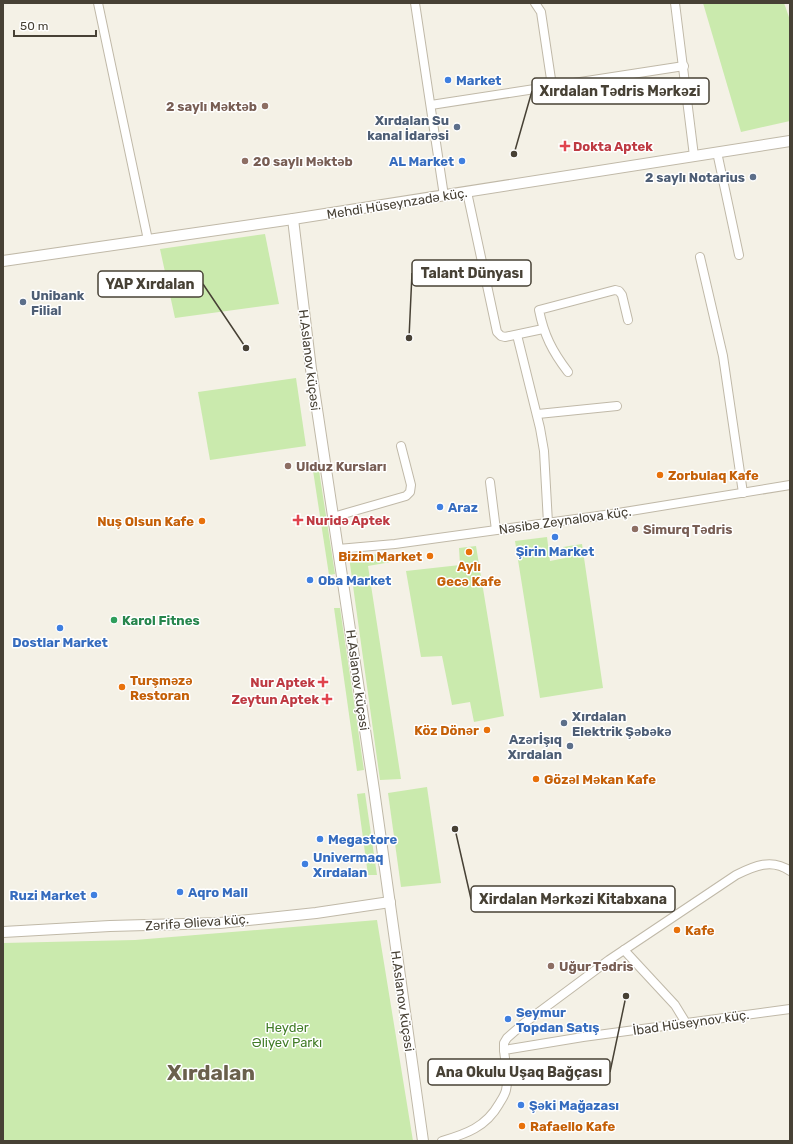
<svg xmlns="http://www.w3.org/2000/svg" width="793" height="1144" font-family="Rubik,sans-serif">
<rect width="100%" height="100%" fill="#f4f1e6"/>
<g fill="#caeaad">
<path d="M703,3h81l6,17v101l-49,11z"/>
<path d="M265,234l14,70 -104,14 -15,-69z"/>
<path d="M296,378l10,68 -96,14 -12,-68z"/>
<path d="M312,464h6l17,110 -6,1z"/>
<path d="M547,537l3,24 15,-3 -2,-11 19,-3 21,144 -63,10 -25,-157z"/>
<path d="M476,546l28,170 -30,6 -4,-20 -18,3 -10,-49 -21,1 -15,-86 54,-6 -1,-17z"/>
<path d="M390,553l1,9 -23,4 33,213 -21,1 -31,-223z"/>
<path d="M334,608h6l24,162 -7,1z"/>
<path d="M427,787l14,96 -40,4 -13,-94z"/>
<path d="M365,793l12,82h-9l-11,-81z"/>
<path d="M377,920l36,221h-410v-198l132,-3z"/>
</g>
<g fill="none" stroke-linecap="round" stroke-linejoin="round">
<defs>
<g id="minor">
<path d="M98,3l50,237"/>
<path d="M415,3l29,193"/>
<path d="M535,3l6,9 11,74"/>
<path d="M675,3l19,153"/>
<path d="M431,105l253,-39"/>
<path d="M717,152l22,103"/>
<path d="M467,192l30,140 4,4 4,1 38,-8"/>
<path d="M700,257l23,99 20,137"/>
<path d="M517,335l23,93 4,23 4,72"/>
<path d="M568,372c-16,-21 -24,-37 -29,-62l76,-20 4,1 3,4 6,25"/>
<path d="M538,414l79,-8"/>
<path d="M490,482l6,48"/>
<path d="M333,517l73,-21 4,-4 1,-7 -10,-39"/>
<path d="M338,549l57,-5 217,-30 178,-29"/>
<path d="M624,950l51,55 11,18"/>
<path d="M504,1050v-7l3,-5 16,-14 86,-64 127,-85c18,-9 36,-17 54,-4"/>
<path d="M442,1141c24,-7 44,-14 57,-37 3,-5 6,-9 7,-14 3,-11 -1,-29 -2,-40l79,-13 207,-28"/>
</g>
<g id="tertiary">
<path d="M293,219l18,150 63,421 49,351"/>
<path d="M3,261l290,-42 497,-78"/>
<path d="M3,932l107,-6 110,-3 96,-10 74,-11"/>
</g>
</defs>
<use href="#minor" stroke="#c0b9a8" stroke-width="10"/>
<use href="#tertiary" stroke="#c0b9a8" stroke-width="12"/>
<use href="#minor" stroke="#fff" stroke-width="8"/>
<use href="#tertiary" stroke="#fff" stroke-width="10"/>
</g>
<g fill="#3f7fe0" stroke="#fff" stroke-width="1.5">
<circle cx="448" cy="80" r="4"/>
<circle cx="462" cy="161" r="4"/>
<circle cx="440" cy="507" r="4"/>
<circle cx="555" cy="537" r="4"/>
<circle cx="310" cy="580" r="4"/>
<circle cx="60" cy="628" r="4"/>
<circle cx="320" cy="839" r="4"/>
<circle cx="305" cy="864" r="4"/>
<circle cx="180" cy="892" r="4"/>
<circle cx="94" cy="895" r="4"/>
<circle cx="508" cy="1019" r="4"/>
<circle cx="521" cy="1105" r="4"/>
</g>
<g fill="#8d6e63" stroke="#fff" stroke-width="1.5">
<circle cx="265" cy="106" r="4"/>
<circle cx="245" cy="161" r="4"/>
<circle cx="288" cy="466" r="4"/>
<circle cx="635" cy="529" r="4"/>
<circle cx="551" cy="966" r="4"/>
</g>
<g fill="#5c6f8a" stroke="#fff" stroke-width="1.5">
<circle cx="457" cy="127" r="4"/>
<circle cx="753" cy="177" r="4"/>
<circle cx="23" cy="302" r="4"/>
<circle cx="564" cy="723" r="4"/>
<circle cx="570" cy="746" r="4"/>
</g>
<g fill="#e0444e" stroke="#fff" stroke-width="1.5">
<path d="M563 140h4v4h4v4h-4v4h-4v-4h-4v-4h4z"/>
<path d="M296 514h4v4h4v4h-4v4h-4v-4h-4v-4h4z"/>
<path d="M321 676h4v4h4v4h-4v4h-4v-4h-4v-4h4z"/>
<path d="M325 693h4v4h4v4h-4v4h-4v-4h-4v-4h4z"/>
</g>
<g fill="#e8710a" stroke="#fff" stroke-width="1.5">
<circle cx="660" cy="475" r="4"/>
<circle cx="202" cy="521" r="4"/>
<circle cx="469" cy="552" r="4"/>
<circle cx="430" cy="556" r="4"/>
<circle cx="122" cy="687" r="4"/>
<circle cx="487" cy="730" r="4"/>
<circle cx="536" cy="779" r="4"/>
<circle cx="677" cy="930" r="4"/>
<circle cx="522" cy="1126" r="4"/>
</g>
<circle fill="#2e9e5b" stroke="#fff" stroke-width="1.5" cx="114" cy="620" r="4"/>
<g text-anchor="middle" stroke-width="3" stroke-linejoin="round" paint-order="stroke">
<g font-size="13" font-weight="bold" fill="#366cbe" stroke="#fff" text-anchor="start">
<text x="456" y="85">Market</text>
<text x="454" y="166" text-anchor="end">AL Market</text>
<text x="448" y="512">Araz</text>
<text x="555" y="556" text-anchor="middle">Şirin Market</text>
<text x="318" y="585">Oba Market</text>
<text x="60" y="647" text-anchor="middle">Dostlar Market</text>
<text x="328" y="844">Megastore</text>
<text x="313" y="862">Univermaq<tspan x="313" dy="15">Xırdalan</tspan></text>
<text x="188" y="897">Aqro Mall</text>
<text x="86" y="900" text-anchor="end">Ruzi Market</text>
<text x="516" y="1017">Seymur<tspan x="516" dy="15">Topdan Satış</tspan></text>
<text x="529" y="1110">Şəki Mağazası</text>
</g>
<g font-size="13" font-weight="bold" fill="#785e54" stroke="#fff" text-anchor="start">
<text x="257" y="111" text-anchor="end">2 saylı Məktəb</text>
<text x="253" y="166">20 saylı Məktəb</text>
<text x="296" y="471">Ulduz Kursları</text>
<text x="643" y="534">Simurq Tədris</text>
<text x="559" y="971">Uğur Tədris</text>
</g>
<g font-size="13" font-weight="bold" fill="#4e5e75" stroke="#fff" text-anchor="end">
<text x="449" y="125">Xırdalan Su<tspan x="449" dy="15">kanal İdarəsi</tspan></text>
<text x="745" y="182">2 saylı Notarius</text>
<text x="31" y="300" text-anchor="start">Unibank<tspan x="31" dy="15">Filial</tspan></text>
<text x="572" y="721" text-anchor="start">Xırdalan<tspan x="572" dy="15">Elektrik Şəbəkə</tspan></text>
<text x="562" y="744">Azərİşıq<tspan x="562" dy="15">Xırdalan</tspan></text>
</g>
<g font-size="13" font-weight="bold" fill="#be3a42" stroke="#fff" text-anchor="start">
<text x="573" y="151">Dokta Aptek</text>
<text x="306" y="525">Nuridə Aptek</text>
<text x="315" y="687" text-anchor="end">Nur Aptek</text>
<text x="319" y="704" text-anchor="end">Zeytun Aptek</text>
</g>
<g font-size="13" fill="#474135" stroke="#fff">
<text transform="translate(397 203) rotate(-9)" y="5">Mehdi Hüseynzadə küç.</text>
<text transform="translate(310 360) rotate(83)" y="5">H.Aslanov küçəsi</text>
<text transform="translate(565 520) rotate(-8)" y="5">Nəsibə Zeynalova küç.</text>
<text transform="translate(358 680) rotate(82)" y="5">H.Aslanov küçəsi</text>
<text transform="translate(197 922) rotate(-4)" y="5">Zərifə Əlieva küç.</text>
<text transform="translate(403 1001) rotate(82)" y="5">H.Aslanov küçəsi</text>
<text transform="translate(691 1022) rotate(-8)" y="5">İbad Hüseynov küç.</text>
</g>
<g font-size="13" font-weight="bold" fill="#c56008" stroke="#fff" text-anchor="start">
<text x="668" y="480">Zorbulaq Kafe</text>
<text x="194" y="526" text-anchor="end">Nuş Olsun Kafe</text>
<text x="422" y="561" text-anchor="end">Bizim Market</text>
<text x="469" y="571" text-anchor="middle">Aylı<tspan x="469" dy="15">Gecə Kafe</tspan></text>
<text x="130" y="685">Turşməzə<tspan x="130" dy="15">Restoran</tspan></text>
<text x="479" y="735" text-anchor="end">Köz Dönər</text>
<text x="544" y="784">Gözəl Məkan Kafe</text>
<text x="685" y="935">Kafe</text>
<text x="530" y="1131">Rafaello Kafe</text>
</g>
<g font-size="13" font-weight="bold" fill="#27864d" stroke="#fff" text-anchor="start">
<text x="122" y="625">Karol Fitnes</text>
</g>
<g font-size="13" fill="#407c26" stroke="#fff">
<text x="287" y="1032">Heydər<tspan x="287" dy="15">Əliyev Parkı</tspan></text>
</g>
<g font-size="21" font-weight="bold" fill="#6a604c" stroke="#fff">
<text x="211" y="1080">Xırdalan</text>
</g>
</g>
<path fill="none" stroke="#474135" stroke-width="1.5" d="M514 154L532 91M409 338L412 273M246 348L203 284M455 829L471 899M626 996L610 1072"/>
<g fill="#474135" stroke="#fff" stroke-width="1.5">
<circle cx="514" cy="154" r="4"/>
<circle cx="409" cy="338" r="4"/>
<circle cx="246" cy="348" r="4"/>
<circle cx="455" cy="829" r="4"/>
<circle cx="626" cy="996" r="4"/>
</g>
<g fill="#fff" stroke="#474135" stroke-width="1.5">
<rect x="532" y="78" width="177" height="26" rx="4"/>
<rect x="412" y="260" width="119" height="26" rx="4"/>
<rect x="98" y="271" width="105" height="26" rx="4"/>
<rect x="471" y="886" width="204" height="26" rx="4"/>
<rect x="428" y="1059" width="182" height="26" rx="4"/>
</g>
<g font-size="14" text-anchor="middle" font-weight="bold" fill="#474135">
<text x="620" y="96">Xırdalan Tədris Mərkəzi</text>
<text x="472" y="278">Talant Dünyası</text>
<text x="150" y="289">YAP Xırdalan</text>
<text x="573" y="904">Xirdalan Mərkəzi Kitabxana</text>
<text x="519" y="1077">Ana Okulu Uşaq Bağçası</text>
</g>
<rect width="793" height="1144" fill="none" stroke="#474135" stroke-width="8"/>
<path d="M14 30v6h82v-6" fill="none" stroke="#474135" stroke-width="2"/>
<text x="20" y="30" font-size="12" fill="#474135" stroke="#ffffff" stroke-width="3" paint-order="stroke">50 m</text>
</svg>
